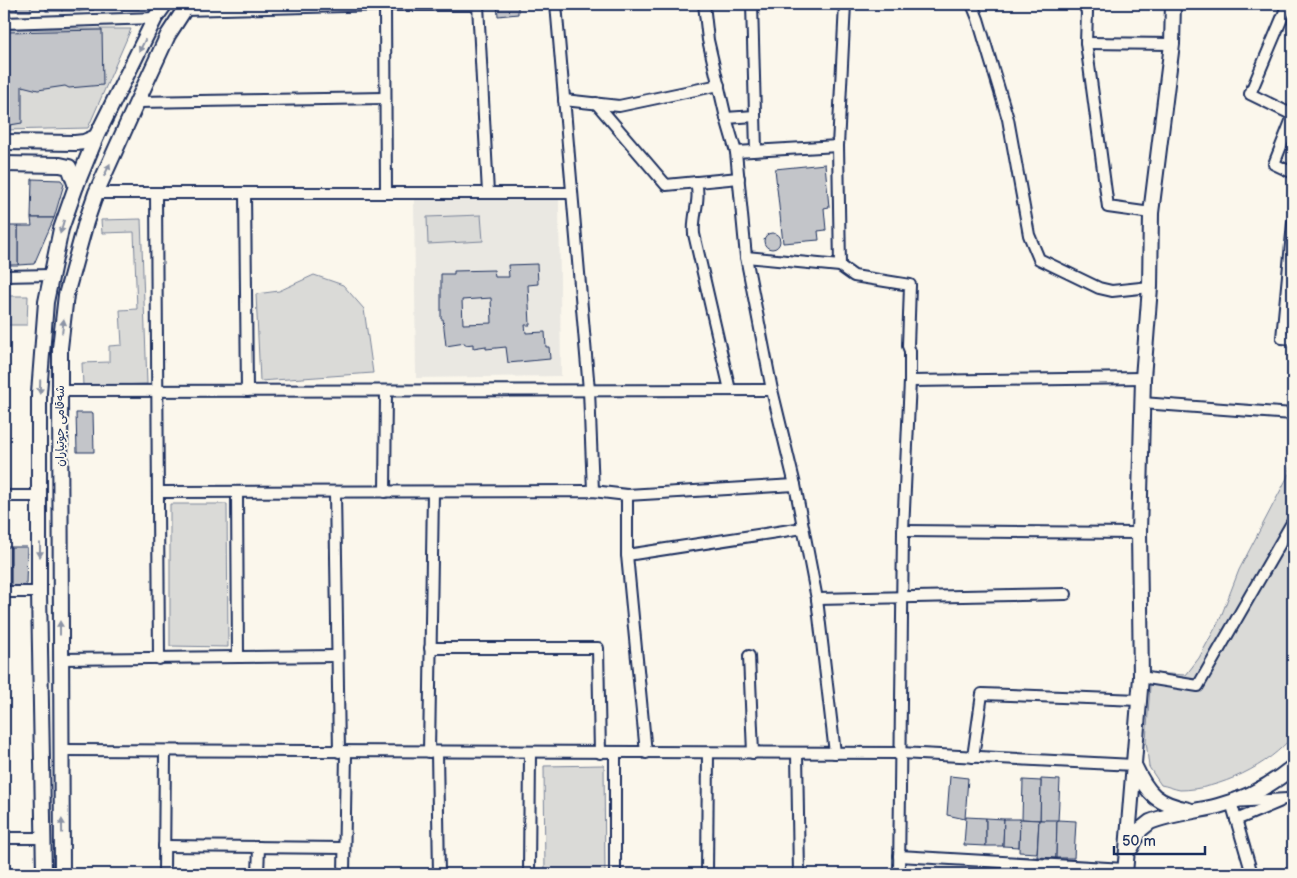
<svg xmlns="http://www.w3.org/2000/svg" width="1297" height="878" font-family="'Balsamiq Sans','Playpen Sans Arabic',sans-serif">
<rect width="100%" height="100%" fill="#fbf7ec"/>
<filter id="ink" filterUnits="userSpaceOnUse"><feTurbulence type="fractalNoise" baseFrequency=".02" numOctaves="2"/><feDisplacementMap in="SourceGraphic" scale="10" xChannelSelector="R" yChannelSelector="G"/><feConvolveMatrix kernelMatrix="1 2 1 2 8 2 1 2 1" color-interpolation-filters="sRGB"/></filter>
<g filter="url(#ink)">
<path fill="#eae8e2" d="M559,198l2,178 -145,2 -2,-179z"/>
<g fill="#dadad7" stroke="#7a849a">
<path d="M4,29h127l-43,99 -84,2z"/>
<path d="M481,215l2,26 -55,3 -1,-27z"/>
<path d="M141,219l6,165 -64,2 -1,-23 27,-1v-16l13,-1 -2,-35 17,-1 -3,-77 -32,1 -1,-13z"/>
<path d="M314,275l29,10 21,24 9,64 -113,8 -4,-87 23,-3z"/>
<path d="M4,296h24l-1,29h-23z"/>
<path d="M1293,453v282c-22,30 -75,55 -113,55 -6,-1 -13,-4 -19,-5l-12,-18 -3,-26 5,-68 35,2 13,-17 21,-39 19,-49 48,-92z"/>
<path d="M170,504h57l1,143 -58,-1z"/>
<path d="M604,765l1,109h-60l-1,-108z"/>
</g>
<g fill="#c3c5c9" stroke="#1b2f5e" fill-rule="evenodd">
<rect x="4" y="4" width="13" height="7"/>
<rect x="17" y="4" width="14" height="7"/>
<rect x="46" y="4" width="16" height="7"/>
<rect x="62" y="4" width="17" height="7"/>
<path d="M79,4h15v6l-15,1z"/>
<rect x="107" y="4" width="17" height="5"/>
<rect x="124" y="4" width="15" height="5"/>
<path d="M497,4h21v10l-20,2z"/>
<path d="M102,30l1,55 -34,3 -4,-2 -27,4 -16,-4v37l-18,3v-94z"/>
<path d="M825,164l4,43 -5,1 2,22 -8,1 1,9 -36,3 -8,-74z"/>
<path d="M32,179l29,1 3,4 -10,34h-23z"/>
<path d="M31,218h23l-20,46 -16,1v-39h14z"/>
<path d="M4,226h14v39h-13z"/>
<circle cx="772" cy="241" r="8"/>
<path d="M537,264l1,20 -10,1 2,40h-5l1,8 19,-1 1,15h3l1,12 -42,4 -2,-16 -20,2v-3l-13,2v-4l-8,1v-2l-19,3 -3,-27h-2v-45h13v-3l40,-1 1,7h14l-1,-12zM491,298l1,25 -29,1 -1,-24z"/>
<path d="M76,413h17l1,39h-17z"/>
<rect x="4" y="547" width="7" height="40"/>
<path d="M11,547h16l-1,39 -15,1z"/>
<path d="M950,776l18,2 -3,41 -18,-4z"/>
<path d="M1041,779l19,1 -2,41 -18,-1z"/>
<path d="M1023,780l18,1 -1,39 -18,-1z"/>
<path d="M966,817l20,1v28l-22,-1z"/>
<path d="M986,818l18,1 -1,27h-17z"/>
<path d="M1004,819h16l-1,28 -16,-1z"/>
<path d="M1020,819l19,1 -2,33 -18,-1z"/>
<path d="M1039,820h18l-1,38 -19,-1z"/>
<path d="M1057,820l19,1 -2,37h-18z"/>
</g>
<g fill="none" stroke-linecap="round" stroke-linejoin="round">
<defs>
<g id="street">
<path d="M556,4l33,386 4,101"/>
<path d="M704,4l4,36 18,78 10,34 10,105 26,133 23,95 22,114 18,154"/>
<path d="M752,4l4,146"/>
<path d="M972,4l6,15 30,100 21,116 10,24 60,29 13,3 38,-4"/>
<path d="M1084,4l3,8 -1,31 22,164 43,6"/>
<path d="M1288,4l-38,90 43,21"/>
<path d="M385,5l1,188"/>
<path d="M184,10l201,-5h93l10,188"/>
<path d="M4,23l151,-5"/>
<path d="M1086,43l86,1"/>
<path d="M564,100l55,6 100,-21"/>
<path d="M137,102l248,-4"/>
<path d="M596,103l70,82 73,-7"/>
<path d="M1293,116l-19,48 19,9"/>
<path d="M726,118l29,-2"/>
<path d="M736,152l102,-6"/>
<path d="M696,182c5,20 -4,33 -2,52l36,156"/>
<path d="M96,193h476"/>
<path d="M156,193l3,466"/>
<path d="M245,193l2,198"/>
<path d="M1293,223l-11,115 11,1"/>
<path d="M746,257l94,9 14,10 56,9 -2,61 2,5v30l-7,150 -4,343"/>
<path d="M840,266l-2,-120 7,-142"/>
<path d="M4,276l47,-1"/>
<path d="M910,381l233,-3"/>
<path d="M60,391l712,-1"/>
<path d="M1142,403l151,11"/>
<path d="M158,492l435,-1 34,4 168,-10"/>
<path d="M237,492l1,165"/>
<path d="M335,492l4,260"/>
<path d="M385,492l1,-101"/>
<path d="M627,495v60l19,198"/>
<path d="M4,496h36"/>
<path d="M903,531l236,2"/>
<path d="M627,555l176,-27"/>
<path d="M4,592h35"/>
<path d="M817,599l249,-5"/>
<path d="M430,648h168l2,105"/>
<path d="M749,656l4,97"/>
<path d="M60,659l277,-3"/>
<path d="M1141,677l57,9 95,-165"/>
<path d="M61,750l839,3 234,12"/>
<path d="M429,752l4,-260"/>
<path d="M437,752l2,122"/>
<path d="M615,752v122"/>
<path d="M797,753l2,121"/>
<path d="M973,757l9,-63 157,6"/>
<path d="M1236,820l43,-18"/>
<path d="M4,838h39"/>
<path d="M164,846l180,2"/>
<path d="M899,856l226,13"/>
<path d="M164,874l1,-123"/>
<path d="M258,874l1,-27"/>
<path d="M344,874l2,-122"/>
<path d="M529,874l1,-122"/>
<path d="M707,874l1,-121"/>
<path d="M1252,874l-21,-72 56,-3"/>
</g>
<g id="secondary">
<path d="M4,142l71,1 9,-1 12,-5"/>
<path d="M4,164l56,1 9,2 7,19"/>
<path d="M1134,765c14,30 23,39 55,45"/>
<path d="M1131,848l9,-18 10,-8c21,-9 46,-10 68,-16 28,-7 53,-21 75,-39"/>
<path d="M44,874l-5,-282v-199l7,-91 15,-73 15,-43 20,-49 59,-119 10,-14"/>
<path d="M62,874l-2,-483v-43l6,-53 20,-73 10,-29 41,-91 31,-67 20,-31"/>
<path d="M1125,874l16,-197 -2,-144 4,-155 7,-91 1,-74 21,-169 1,-40"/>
</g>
</defs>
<use href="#street" stroke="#1b2f5e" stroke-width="14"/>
<use href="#secondary" stroke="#1b2f5e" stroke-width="18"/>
<use href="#street" stroke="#fbf7ec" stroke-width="10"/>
<use href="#secondary" stroke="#fbf7ec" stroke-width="14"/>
</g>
<defs><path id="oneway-solid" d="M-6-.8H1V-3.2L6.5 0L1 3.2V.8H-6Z" transform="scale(1.25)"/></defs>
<g fill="#8b93a5">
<use href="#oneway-solid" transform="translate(142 46) rotate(116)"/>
<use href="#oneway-solid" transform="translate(107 170) rotate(-65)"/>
<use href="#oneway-solid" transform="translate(62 227) rotate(106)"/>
<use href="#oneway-solid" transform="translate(63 326) rotate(-83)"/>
<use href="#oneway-solid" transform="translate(40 387) rotate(92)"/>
<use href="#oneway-solid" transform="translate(40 550) rotate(90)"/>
<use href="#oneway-solid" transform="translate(60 628) rotate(-90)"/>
<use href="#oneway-solid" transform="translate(62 826) rotate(-91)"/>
</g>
</g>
<g text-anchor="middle" stroke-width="4" stroke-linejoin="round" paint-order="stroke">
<g font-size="12" fill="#1b2f5e" stroke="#fbf7ec">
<text transform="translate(60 426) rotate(-90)" y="4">شەقامی جوتیاران</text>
</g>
</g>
<rect width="1297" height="878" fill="none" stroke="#fbf7ec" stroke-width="20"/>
<rect x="10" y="10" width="1277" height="858" fill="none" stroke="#1b2f5e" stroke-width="2" filter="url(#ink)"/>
<path d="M1114 846v8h91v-8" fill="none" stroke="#1b2f5e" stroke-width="2.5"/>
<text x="1122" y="846" font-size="15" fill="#1b2f5e" stroke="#fbf7ec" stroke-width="4" paint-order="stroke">50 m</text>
</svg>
